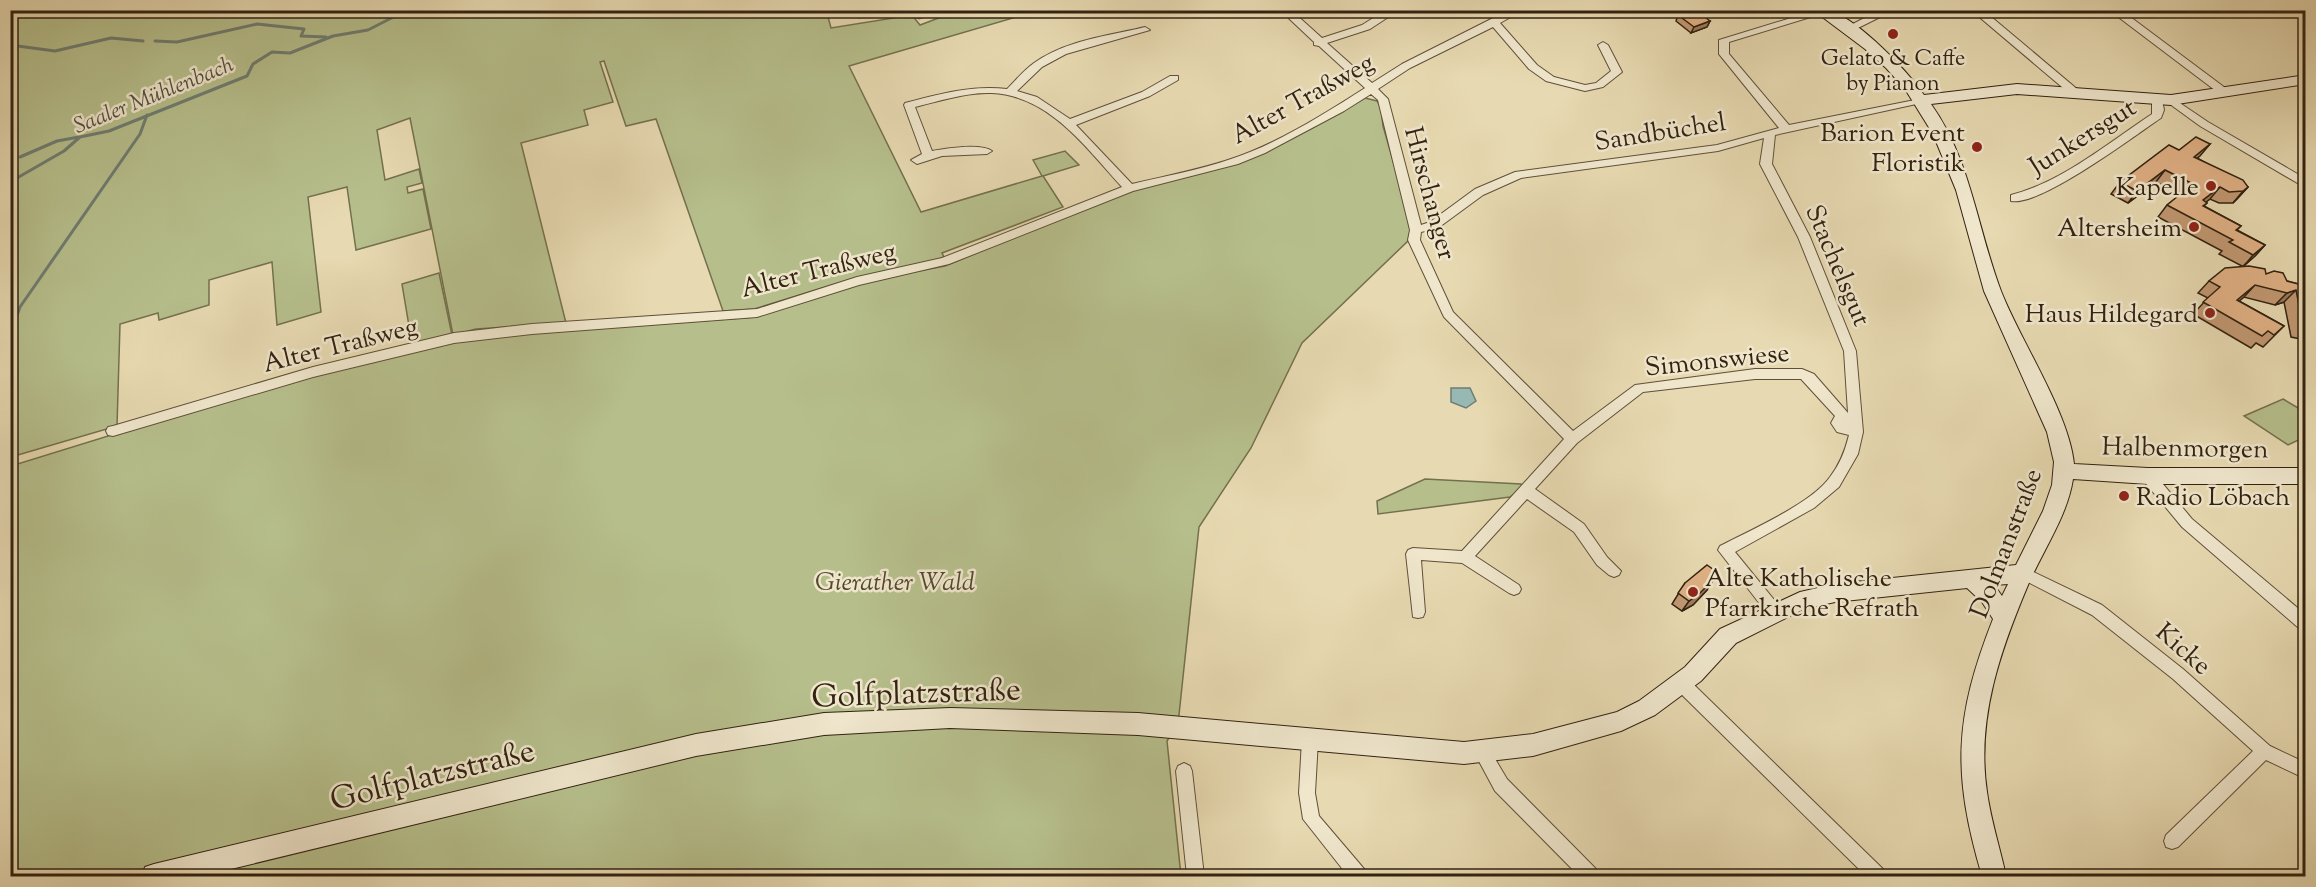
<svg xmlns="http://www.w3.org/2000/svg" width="2316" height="887" font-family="'Sorts Mill Goudy',serif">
<rect width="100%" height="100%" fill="#e7d9b1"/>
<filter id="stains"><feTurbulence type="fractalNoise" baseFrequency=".00333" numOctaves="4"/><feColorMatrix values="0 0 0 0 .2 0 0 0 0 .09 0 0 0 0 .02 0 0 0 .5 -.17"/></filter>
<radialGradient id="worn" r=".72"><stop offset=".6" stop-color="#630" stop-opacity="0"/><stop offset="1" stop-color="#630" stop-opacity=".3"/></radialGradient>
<g fill="#b6bf8c" stroke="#74704e" stroke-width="1.5">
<path d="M822,10l5,3 4,15 81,-13 8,10 37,-14h80l-188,55 72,146 121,-36 -9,-16 32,-9 14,14 -36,11 20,31 -121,46 2,4 -5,2 -87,20 -98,30 -31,2 -67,-192 -30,7 -22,-65 -4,1 13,40 -29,8 4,15 -67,18 45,180 -90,6 -23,6 -43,-217 -33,12 8,50 34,-11 3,14 -15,4 1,6 15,-4 8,40 -75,21 -9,-63 -39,10 13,115 -44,13 -5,-63 -63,18v25l-50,15 -1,-7 -38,11 -3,102 -106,31v-446z"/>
<path d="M1365,98l12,3 4,7 2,18 30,103 -3,10 -108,104 -51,105 -52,79 -21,197 -11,17 14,135h-1170v-410l288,-89 176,-40 281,-20 93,-33 96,-18 183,-76 114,-28 70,-34z"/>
<path d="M439,273l13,62 -40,9 -10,-60z"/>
<path d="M2283,399l22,13v25l-17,8 -44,-29z"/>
<path d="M1425,479l96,5 3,4 -14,9 -132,17 -1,-13z"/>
</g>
<path fill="#98b9b3" stroke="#6f7d72" stroke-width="1.5" d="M1451,388h19l6,13 -10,7 -15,-6z"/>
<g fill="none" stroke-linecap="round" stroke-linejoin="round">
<g stroke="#6f7d72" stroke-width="3">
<path d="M703,10h14"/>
<path d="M767,10h8"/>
<path d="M818,10l30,1 10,6 31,-1 17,-4 13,6 11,-4 1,-4"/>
<path d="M155,41l22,1 80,-18 47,5 -3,7 25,1"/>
<path d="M10,45l45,6 56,-13 32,3"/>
<path d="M20,157l37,-16 22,-4"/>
<path d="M10,182l54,-31 16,-14 29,-6 138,-55 6,-12 19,-12 18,1 43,-17 35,-6 39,-20"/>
<path d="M10,335l10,-28 120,-173 7,-19"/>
</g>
<defs>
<g id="street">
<path d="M1280,10h11l31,28 40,-13 24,-15h13l-29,19 -43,14 45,40 30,-19 107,-54h14l-23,13 37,42 17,12 31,8 11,-2 15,-12 -13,-26 5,-3 5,3 14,27 -19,15 -18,4 -39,-10 -17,-12 -36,-42 -83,41 -32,21 10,10 33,126 9,-3 45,-33 40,-17 202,-27 62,-17 -60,-74v-14l98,-30 10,2 -98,30v12l60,71 136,-27v4l-4,1 -146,32 -3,29 38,73 46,114 7,81 -5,22 -19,33 -25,21 -79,44 45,55 2,5 -2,5 -5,1 -5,-1 -52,-67 2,-4c30,-16 91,-42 110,-69 10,-13 15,-26 19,-42l-12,-3 -6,-9 4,-7 -34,-37h-46l-112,13 -66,51 -42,46 49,35 23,33 14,14 -2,4 -5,2 -5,-2 -12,-10 -23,-33 -47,-33 -52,57 44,29 2,4 -2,4 -5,2 -5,-2 -47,-30 -41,-3 4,52 -2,5 -5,1 -5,-1 -7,-63 2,-4 5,-2 49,3 102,-112 -120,-122 -36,-77 2,-10 -32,-130 -7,-6 -27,17 -79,42 -27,11 -105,27 -184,73 -90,21 -102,32 -225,17 -78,9 -141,34 -200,59 -5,-1 -2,-4 2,-4 5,-1 200,-59 141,-34 78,-9 225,-15 100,-32 85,-19 180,-71c-36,-39 -72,-91 -130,-94 -26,-1 -52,8 -77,14l17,44c14,-3 50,-8 60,0l-5,3 -45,2 -25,8 -6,-4 11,-6 -18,-49 1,-2c34,-9 67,-18 102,-14 9,-9 17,-19 27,-26 32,-23 74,-27 111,-36l5,3 -84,24 -24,13 -25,24 20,6 33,22 72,-27 28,-16h8v4l-28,16 -74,29 56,59c33,-8 67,-14 99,-25 44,-14 95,-46 134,-71l-46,-42 -5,-1v-3zM1764,138l-4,26 38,73 46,114 4,62 -34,-39 -12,-5h-47l-120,16 -62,46 -120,-119 -33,-72 1,-8 17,-4 45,-33 38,-17 197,-27z"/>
<path d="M1880,10h14l-42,21 -4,1 -5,-3z"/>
<path d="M1971,10h12l94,79v4h-8z"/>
<path d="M2109,10h12l107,80v4h-8z"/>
<path d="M2157,97l5,3 2,10 -3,8c-27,18 -121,89 -150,83v-6c51,-13 97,-52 141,-81v-14z"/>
<path d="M2171,97l37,25 98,57v9l-106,-62 -33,-24v-4z"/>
<path d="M2148,471l5,1 39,47 114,96v16l-5,-1 -119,-103 -39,-47 -2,-4 2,-4z"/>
<path d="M2023,567l79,38 81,64 87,77 36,17v16l-40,-19 -88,87 -6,2 -6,-2 -2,-6 2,-6 87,-84 -80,-72 -81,-64 -74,-38 -2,-4 2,-4z"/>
<path d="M1682,677l6,2 196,191 2,6h-20l-190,-187 -2,-5 2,-5z"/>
<path d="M1310,733l6,2 2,5 -3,53 4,23 46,54 2,6h-19l-45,-57 -4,-26 3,-53 2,-5z"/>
<path d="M1482,744l6,3 19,32 90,91 2,6h-20l-84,-85 -21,-39 2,-5z"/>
<path d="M1184,763l6,3 2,5 12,105h-17l-11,-105 2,-5z"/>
</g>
<path id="secondary" d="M1813,10c6,0 14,-1 19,1 30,13 73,57 92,84l93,-11 154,11 135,-20v9l-135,21 -154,-11 -86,10c40,56 46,124 70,187 20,51 68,122 73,173l74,4h158v16h-158l-75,-5c-6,38 -30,71 -45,106 -27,64 -52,133 -41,207 4,29 13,56 19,84h-24c-30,-102 -28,-158 11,-257l-11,-17 -15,-14 -132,14 -31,7 -68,34 -35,38 -46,34 -34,16 -88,25 -69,8 -326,-29 -188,-7 -126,7 -128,21 -494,120h-60l3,-9 9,-3 542,-130 128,-21 126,-5 188,5 326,29 69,-8 84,-22 22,-11 46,-34 35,-38 80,-37 35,-8 181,-19 27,-54 9,-26 2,-23 -7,-30 -63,-141 -28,-101 -23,-56 -28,-45 -19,-21 -21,-19zM2008,584l-6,12 -8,-11z"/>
</defs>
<use href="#street" stroke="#5f5039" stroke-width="2"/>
<use href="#secondary" stroke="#322211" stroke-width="2"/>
<use href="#street" fill="#efe6cc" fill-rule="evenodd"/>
<use href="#secondary" fill="#efe6cc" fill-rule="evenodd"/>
</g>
<g fill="#c19872" stroke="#322211" stroke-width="1.5">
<path d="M1678,15l32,6 -3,6 -16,6 -15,-12z"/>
<path d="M2210,144l-13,14 51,29 -15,16h-14l-9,-4 -4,3 1,1 -3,3 37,20 -4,4 28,15 -10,11 -12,10 44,15 19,5v54l-15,-3 -7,-35 -9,3 -31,-8 -5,4 45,25 -21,21 -7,-4 -5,5 -58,-34 15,-16 -10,-5 11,-12 33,-15 -23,-12 3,-3 -64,-34 9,-12 14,-11 -25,-12 -28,21 -17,-9 9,-12 59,-32z"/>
<path d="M1713,578l-6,12 -14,15 -11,6 -10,-7 13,-21z"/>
</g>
<g fill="#9d7c5d" stroke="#322211" stroke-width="1.5">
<path d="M1710,21l-3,6 -16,6 3,-6z"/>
<path d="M2210,144l-10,12 -15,12 9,-11z"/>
<path d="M2165,170l-9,12 -28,21 9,-12z"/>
<path d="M2220,187l-10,12 -17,13 10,-12z"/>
<path d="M2248,187l-10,11 -5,5 10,-12z"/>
<path d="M2265,245l-10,11 -12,11 10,-12z"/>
<path d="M2255,285l-11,12 -18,15 11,-12z"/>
<path d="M2296,290l-12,12 -9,3 12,-12z"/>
<path d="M1714,579l-7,11 -14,15 -11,6 7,-10z"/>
</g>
<g fill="#e0b185" stroke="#322211" stroke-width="1.5">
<path d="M1692,10h4l14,11 -16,6 -16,-12z"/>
<path d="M2196,137l14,7 -16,13 49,23 5,7 -5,4 -14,1 -9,-5 -17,13 4,3 -4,3 38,20 -5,4 29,15 -12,10 -24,-13 4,-2 -66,-35 26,-21 -28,-14 -28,21 -17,-9 49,-37 10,5z"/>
<path d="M2249,266l16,3 1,5 8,-3 9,2 4,8 19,5v39h-3l-7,-35 -9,3 -32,-8 -18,15 47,26 -10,9 -6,-4 -6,5 -59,-34 17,-15 -11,-6 16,-13z"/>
<path d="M1707,565l10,7 -5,5 2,2 -15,15 -10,7 -11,-8 7,-10z"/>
</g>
<g fill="#8f2418" stroke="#efe6cc" stroke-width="2">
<circle cx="1893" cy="34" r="6"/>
<circle cx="1977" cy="147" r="6"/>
<circle cx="2211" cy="186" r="6"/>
<circle cx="2194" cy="227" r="6"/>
<circle cx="2210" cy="313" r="6"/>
<circle cx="2124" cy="496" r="6"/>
<circle cx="1693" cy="592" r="6"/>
</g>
<g text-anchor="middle" stroke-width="5" stroke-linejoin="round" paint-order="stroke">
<g font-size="22" fill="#322211" stroke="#efe6cc">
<text x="1893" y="65">Gelato &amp; Caffe<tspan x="1893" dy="25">by Pianon</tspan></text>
</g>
<g font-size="22" font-style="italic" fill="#514f42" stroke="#efe6cc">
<text transform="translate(153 94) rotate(-22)" y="8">Saaler Mühlenbach</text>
</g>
<g font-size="26" fill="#322211" stroke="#efe6cc">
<text transform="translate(1302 98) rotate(-29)" y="9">Alter Traßweg</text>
<text transform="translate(1660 131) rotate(-9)" y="9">Sandbüchel</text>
<text transform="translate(2082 136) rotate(-32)" y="9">Junkersgut</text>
<text transform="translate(1431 193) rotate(75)" y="9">Hirschanger</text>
<text transform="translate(1839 265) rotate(67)" y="9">Stachelsgut</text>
<text transform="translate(818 269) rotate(-14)" y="9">Alter Traßweg</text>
<text transform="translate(340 344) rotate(-14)" y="9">Alter Traßweg</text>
<text transform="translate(1717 359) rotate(-6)" y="9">Simonswiese</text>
<text transform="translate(2185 447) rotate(1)" y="9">Halbenmorgen</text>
<text transform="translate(2005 543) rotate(-69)" y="9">Dolmanstraße</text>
<text transform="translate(2184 648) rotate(41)" y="9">Kicke</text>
</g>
<g font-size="26" fill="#322211" stroke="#efe6cc" text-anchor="end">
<text x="1965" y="141">Barion Event<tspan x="1965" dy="30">Floristik</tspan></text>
<text x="2199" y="195">Kapelle</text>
<text x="2182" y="236">Altersheim</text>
<text x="2198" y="322">Haus Hildegard</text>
<text x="2136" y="505" text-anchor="start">Radio Löbach</text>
<text x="1705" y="586" text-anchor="start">Alte Katholische<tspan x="1705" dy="30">Pfarrkirche Refrath</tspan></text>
</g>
<g font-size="26" font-style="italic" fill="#534930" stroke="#efe6cc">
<text x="895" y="590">Gierather Wald</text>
</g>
<g font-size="32" fill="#322211" stroke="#efe6cc">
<text transform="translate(916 692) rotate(-2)" y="11">Golfplatzstraße</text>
<text transform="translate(432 774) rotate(-14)" y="11">Golfplatzstraße</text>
</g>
</g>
<rect width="2316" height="887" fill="none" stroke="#e7d9b1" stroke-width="36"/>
<rect x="12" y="12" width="2292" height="863" fill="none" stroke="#322211" stroke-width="3"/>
<rect x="18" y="18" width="2280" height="851" fill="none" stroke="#322211" stroke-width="1.5"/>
<rect width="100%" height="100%" filter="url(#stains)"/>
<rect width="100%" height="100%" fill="url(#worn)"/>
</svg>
